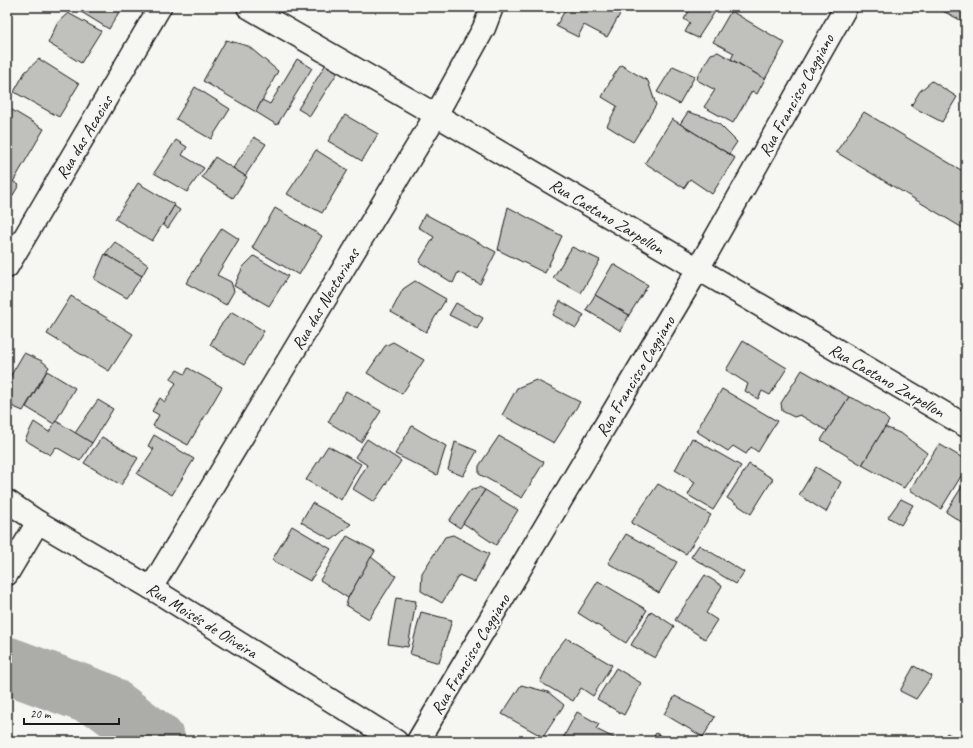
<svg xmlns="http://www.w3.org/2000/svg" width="973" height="748" font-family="Caveat,sans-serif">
<rect width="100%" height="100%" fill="#f6f6f2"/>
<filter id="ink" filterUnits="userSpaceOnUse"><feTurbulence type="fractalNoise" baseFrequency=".025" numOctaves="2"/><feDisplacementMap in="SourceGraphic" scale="8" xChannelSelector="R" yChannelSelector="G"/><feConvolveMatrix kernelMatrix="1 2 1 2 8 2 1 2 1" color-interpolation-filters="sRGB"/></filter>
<g filter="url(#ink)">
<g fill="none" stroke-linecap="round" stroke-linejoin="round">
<path stroke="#acaca9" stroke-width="57" d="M7,665l97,36 53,40"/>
</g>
<g fill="#c0c0bd" stroke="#1c1c1c">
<path d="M73,7h49l-13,22z"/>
<path d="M567,7h57l-17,30 -23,-12 -6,12 -22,-11z"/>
<path d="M692,7h26l-20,31 -13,-6 5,-9 -6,-4z"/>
<path d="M935,7h31v16z"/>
<path d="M731,11l54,32 -20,36 -34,-20 3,-6 -21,-11z"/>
<path d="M68,13l33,18 -20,32 -33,-20 10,-21z"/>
<path d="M226,40l22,6 30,25 -22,41 -53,-31z"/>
<path d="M718,52l47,27 -8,15 -5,-3 -19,32 -29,-16 11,-17 -18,-10 1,-5 13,-21z"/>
<path d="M39,59l40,25 -20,33 -45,-25 11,-20z"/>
<path d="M297,59l15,9 -35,57 -21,-13 6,-12 8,4z"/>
<path d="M329,59l12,8 -31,49 -12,-7z"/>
<path d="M621,65l27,16 8,24 -23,37 -26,-16 10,-20 -15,-9 10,-19z"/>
<path d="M673,66l22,10 -16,28 -22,-12z"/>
<path d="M932,81l25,16 -15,25 -31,-16 9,-15z"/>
<path d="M195,87l35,22 -19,30 -35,-20z"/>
<path d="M7,107l37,22 -31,53 -6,-4z"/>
<path d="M688,112l20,6 12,7 17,17 -8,12 -49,-30z"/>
<path d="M864,112l102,61v57l-130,-78z"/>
<path d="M345,115l33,19 -16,27 -34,-20z"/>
<path d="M672,119l63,39 -23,36 -22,-15 -6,9 -39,-25z"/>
<path d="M254,137l12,7 -21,32 -12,-8z"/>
<path d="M176,140l11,7 -5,8 22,13 -17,24 -33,-19z"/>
<path d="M316,150l32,20 -26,43 -35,-19z"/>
<path d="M215,157l32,20 -14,21 -31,-21z"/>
<path d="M7,178l12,7 -12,20z"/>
<path d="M138,183l37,22 -23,36 -37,-22z"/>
<path d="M174,206l6,4 -12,18 -5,-3z"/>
<path d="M508,207l54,29 -17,37 -47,-23z"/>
<path d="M275,208l47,28 -23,39 -47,-27z"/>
<path d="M425,214l71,38 -16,32 -22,-12 -5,11 -34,-21 15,-25 -16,-10z"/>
<path d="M222,228l17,11 -22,36 14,7 3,9 -8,14 -40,-22z"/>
<path d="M115,242l33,23 -6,11 -37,-22z"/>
<path d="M572,247l28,13 -19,33 -28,-15z"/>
<path d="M105,254l37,22 -15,22 -33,-19z"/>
<path d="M254,256l34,20 -19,30 -35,-20 9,-19z"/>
<path d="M613,264l35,21 -19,30 -34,-20z"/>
<path d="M415,281l31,18 -20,33 -35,-20 12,-23z"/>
<path d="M595,295l34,20 -8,16 -35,-21z"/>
<path d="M71,296l62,38 -24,37 -62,-37z"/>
<path d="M560,301l24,14 -8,13 -23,-13z"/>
<path d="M456,303l27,15 -6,11 -28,-14z"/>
<path d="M232,312l32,19 -20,34 -34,-20 10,-19z"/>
<path d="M743,341l44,27 -17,27 -8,-4 -4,8 -13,-8 3,-7 -22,-14z"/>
<path d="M393,342l31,18 -22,34 -35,-21 18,-27z"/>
<path d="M24,353l18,8 7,6 -26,44 -16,-7v-22z"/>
<path d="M188,368l34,19 -34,58 -35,-19 6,-11 -7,-4 8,-13 5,4 11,-19 -6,-4 7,-9 8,4z"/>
<path d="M802,370l47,27 -22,34 -27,-16 -6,2 -12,-6 -1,-8z"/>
<path d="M47,371l28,17 -21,36 -28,-17z"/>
<path d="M536,380l44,22 -26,41 -52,-28 15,-27z"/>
<path d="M722,389l55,32 -19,31 -7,-5 -5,7 -13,-8 -5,5 -32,-20z"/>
<path d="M346,391l35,20 -20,31 -33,-20z"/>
<path d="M849,397l10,4 24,14 6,6 -27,44 -41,-25z"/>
<path d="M98,400l15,9 -21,34 -17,-10z"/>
<path d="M56,421l36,22 -12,18 -24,-14 -6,8 -25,-15 9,-18 15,10z"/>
<path d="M412,426l34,20 -9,29 -42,-21z"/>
<path d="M885,427l17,7 25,19 -23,35 -42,-23z"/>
<path d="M154,435l40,24 -22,36 -35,-21 17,-25 -6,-3z"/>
<path d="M499,436l45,26 -22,36 -43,-24v-8z"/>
<path d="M102,437l36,21 -17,27 -37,-22z"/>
<path d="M692,438l49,28 -28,44 -25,-15 7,-13 -20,-12z"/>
<path d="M367,439l34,22 -27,41 -21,-13 14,-24 -12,-8z"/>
<path d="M455,442l22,9 -14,25 -15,-6z"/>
<path d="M939,444l27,16v8l-25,41 -31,-19z"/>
<path d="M328,446l33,18 -20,36 -35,-20z"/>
<path d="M749,464l24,15 -22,35 -24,-16z"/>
<path d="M816,467l25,15 -15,30 -27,-17z"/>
<path d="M658,484l53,31 -25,39 -55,-31z"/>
<path d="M963,485l3,2v38l-20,-13z"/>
<path d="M479,487l6,3 -25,38 -11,-7 21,-31z"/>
<path d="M485,490l33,20 -22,35 -33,-22z"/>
<path d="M901,499l12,6 -12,20 -13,-8z"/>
<path d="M312,503l39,21 -19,16 -31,-18z"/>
<path d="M292,526l39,23 -21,32 -38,-21z"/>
<path d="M626,534l51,28 -18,31 -51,-30z"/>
<path d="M453,535l36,19 -14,28 -16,-7 -17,28 -21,-12 1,-18 23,-36z"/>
<path d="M347,536l28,15 -27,47 -28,-18z"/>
<path d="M699,545l45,27 -8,12 -45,-27z"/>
<path d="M371,557l25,19 -27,43 -23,-14 2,-7z"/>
<path d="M705,575l17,11 -16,27 11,7 -12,19 -30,-19z"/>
<path d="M598,581l49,29 -21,33 -48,-30z"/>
<path d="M396,598l20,3 -8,46 -20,-3z"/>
<path d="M651,611l23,15 -19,32 -24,-13z"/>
<path d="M421,612l31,8 -13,43 -29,-9z"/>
<path d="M566,638l46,27 -19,31 -12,-8 -8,13 -33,-19 14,-29z"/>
<path d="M914,666l18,10 -16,23 -16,-8z"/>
<path d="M616,668l25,15 -17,32 -27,-16z"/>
<path d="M521,685l27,7 16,13 -21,32 -41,-23z"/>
<path d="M675,696l40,21 -12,20 -39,-23z"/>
<path d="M577,712l22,12 -3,5 24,12 -58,-1z"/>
<path d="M656,733l14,8h-19z"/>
<path d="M947,733l14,8h-19z"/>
</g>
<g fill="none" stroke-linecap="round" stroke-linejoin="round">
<defs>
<g id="minor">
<path d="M248,7l188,108 530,311"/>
<path d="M7,267l153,-260"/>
<path d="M7,501l31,21 113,66 245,153"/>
<path d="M7,574l31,-52"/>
<path d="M151,588l285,-473 48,-87 8,-21"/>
<path d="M418,741l280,-472 148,-262"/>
</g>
</defs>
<use href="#minor" stroke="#1c1c1c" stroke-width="25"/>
<use href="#minor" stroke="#f6f6f2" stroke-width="22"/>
</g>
</g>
<g text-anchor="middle" stroke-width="4" stroke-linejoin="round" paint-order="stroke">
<g font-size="17" fill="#1c1c1c" stroke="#f6f6f2">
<text transform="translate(796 95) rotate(-61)" y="6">Rua Francisco Caggiano</text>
<text transform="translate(84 137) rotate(-59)" y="6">Rua das Acacias</text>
<text transform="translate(607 216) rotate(31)" y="6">Rua Caetano Zarpellon</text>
<text transform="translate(325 299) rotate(-59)" y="6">Rua das Nectarinas</text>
<text transform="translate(635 376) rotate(-59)" y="6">Rua Francisco Caggiano</text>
<text transform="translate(887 380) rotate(30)" y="6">Rua Caetano Zarpellon</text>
<text transform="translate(202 620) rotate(32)" y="6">Rua Moisés de Oliveira</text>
<text transform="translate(470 654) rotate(-59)" y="6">Rua Francisco Caggiano</text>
</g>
</g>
<rect width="973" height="748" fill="none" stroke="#f6f6f2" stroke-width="24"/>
<rect x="12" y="12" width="949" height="724" fill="none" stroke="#1c1c1c" stroke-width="1.5" filter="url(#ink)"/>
<path d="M24 718v6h95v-6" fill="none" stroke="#1c1c1c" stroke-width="2"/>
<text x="30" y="718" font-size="12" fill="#1c1c1c" stroke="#f6f6f2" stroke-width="3" paint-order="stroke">20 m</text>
</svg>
